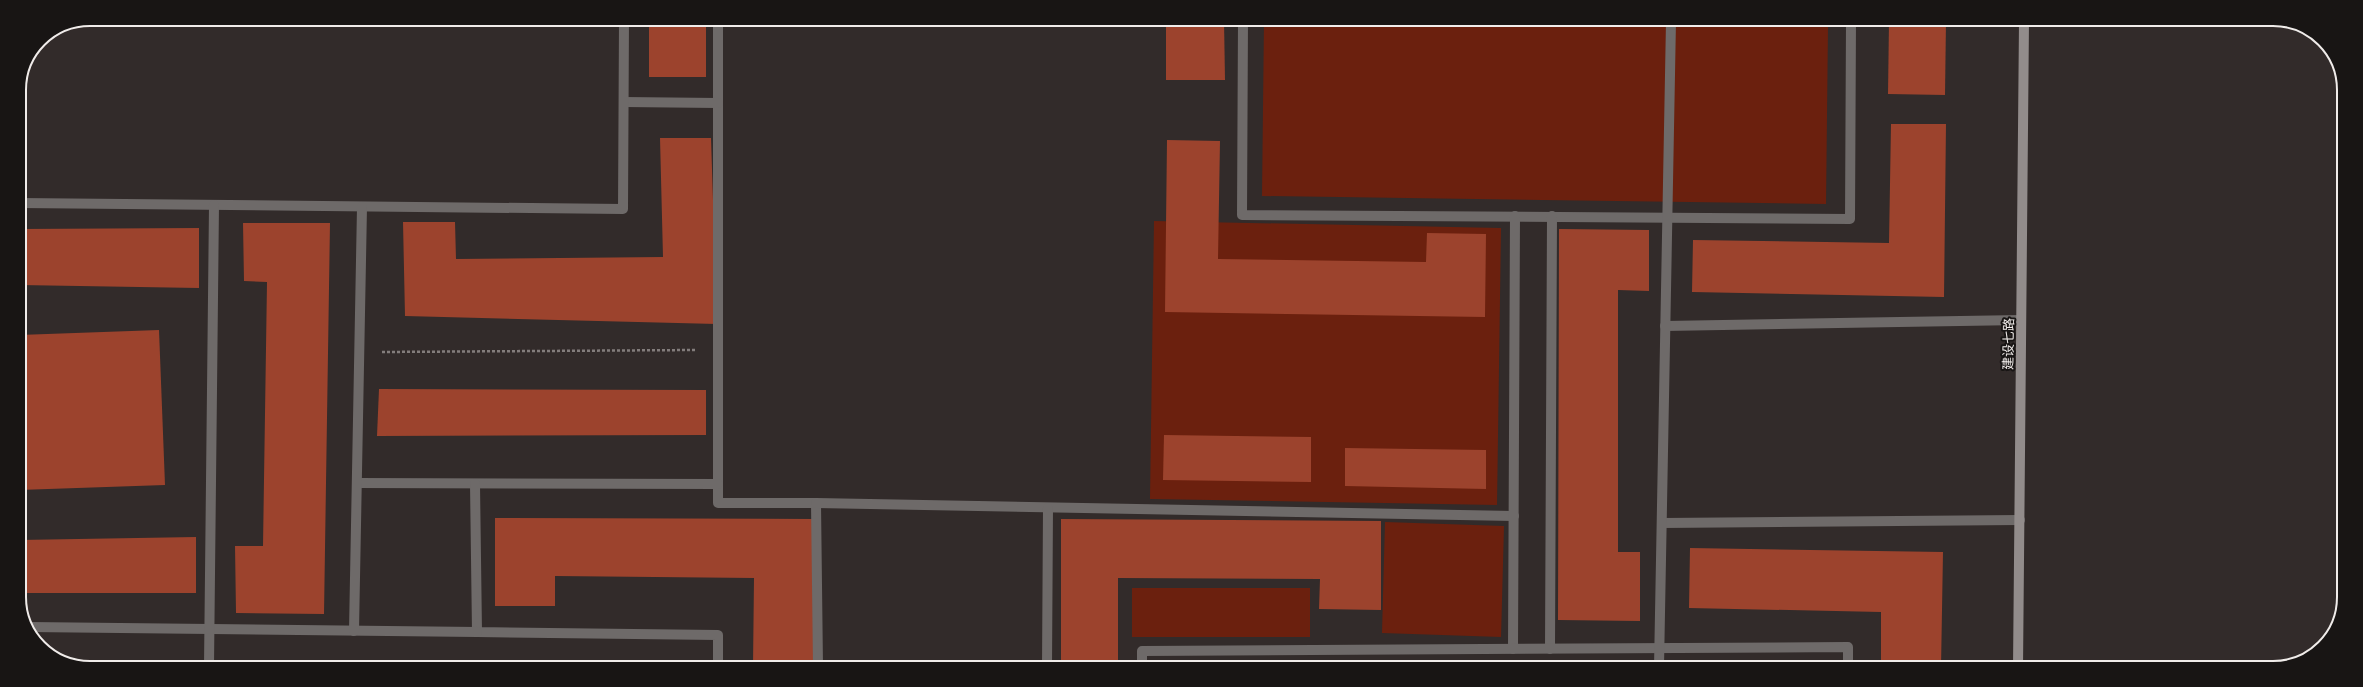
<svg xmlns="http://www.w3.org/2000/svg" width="2363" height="687" font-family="Quicksand,'Noto Sans SC',sans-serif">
<rect width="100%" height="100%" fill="#322b2a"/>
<g fill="#6b200e">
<path d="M1264,20l564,7 -2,177 -564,-8z"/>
<path d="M1154,221l347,7 -4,277 -347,-6z"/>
<path d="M1385,522l119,4 -3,111 -119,-4z"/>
<rect x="1132" y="588" width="178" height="49"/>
<path d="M1156,660l685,1v7l-686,-1z"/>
</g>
<g fill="#9c432d">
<rect x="649" y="20" width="57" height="57"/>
<path d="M1166,20h58l1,60h-59z"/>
<path d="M1889,21h57l-1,74 -57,-1z"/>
<path d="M1891,124h55l-2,173 -252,-5 1,-52 196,3z"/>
<path d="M660,138h51l6,186 -312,-8 -2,-94h52l1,37 207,-2z"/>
<path d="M1167,140l53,1 -2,118 208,3 1,-29 59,1 -1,83 -320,-5z"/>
<path d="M243,223h87l-6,391 -88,-1 -1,-67h28l4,-264 -23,-1z"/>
<path d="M199,228v60l-180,-3v-56z"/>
<path d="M1559,229l90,1v61l-31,-1v262h22v69l-82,-1z"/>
<path d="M159,330l6,155 -146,5v-155z"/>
<path d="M379,389l327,1v45l-329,1z"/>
<path d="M1164,435l147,2v45l-148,-2z"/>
<path d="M1345,448l141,2v39l-141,-3z"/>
<path d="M495,518l320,1 -2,147h-60l1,-88 -199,-2v30h-60z"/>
<path d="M1061,519l320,2v89l-62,-1 1,-30 -202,-1v89h-57z"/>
<path d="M196,537v56h-177v-53z"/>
<path d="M1690,548l253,4 -2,116h-60v-56l-192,-4z"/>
</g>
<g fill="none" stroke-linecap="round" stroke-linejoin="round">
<path stroke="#837d7c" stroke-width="2.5" stroke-dasharray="3 2" stroke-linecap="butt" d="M382,352l313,-2"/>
<g stroke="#6e6a69" stroke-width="10">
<path d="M718,20v483h98l2,163"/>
<path d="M1243,20l-1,195 608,4 1,-198"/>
<path d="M624,102l94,1"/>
<path d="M19,203l604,6 1,-189"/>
<path d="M1665,326l356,-6"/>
<path d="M357,483l361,1"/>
<path d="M475,484l2,148 241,3v31"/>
<path d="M816,503l698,13"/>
<path d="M1662,523l358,-3"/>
<path d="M29,627l448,5"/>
<path d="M354,631l8,-424"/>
<path d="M1513,649l2,-433"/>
<path d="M1550,649l2,-433"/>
<path d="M209,666l5,-461"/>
<path d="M1047,667l1,-159"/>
<path d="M1142,667v-16l706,-4v21"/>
<path d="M1659,667l12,-646"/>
</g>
<path stroke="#928c8b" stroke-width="10" d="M2018,668l6,-647"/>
</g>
<g text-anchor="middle" stroke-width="4" stroke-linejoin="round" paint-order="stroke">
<g font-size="13" fill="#f0ecea" stroke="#181514">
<text transform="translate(2008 344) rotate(-89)" y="5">建设七路</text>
</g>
</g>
<path d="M0 0H2363V687H0ZM90 26H2273A64 64 0 0 1 2337 90V597A64 64 0 0 1 2273 661H90A64 64 0 0 1 26 597V90A64 64 0 0 1 90 26Z" fill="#181514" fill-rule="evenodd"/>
<path fill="none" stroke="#f0ecea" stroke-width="2" d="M90 26H2273A64 64 0 0 1 2337 90V597A64 64 0 0 1 2273 661H90A64 64 0 0 1 26 597V90A64 64 0 0 1 90 26Z"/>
</svg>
